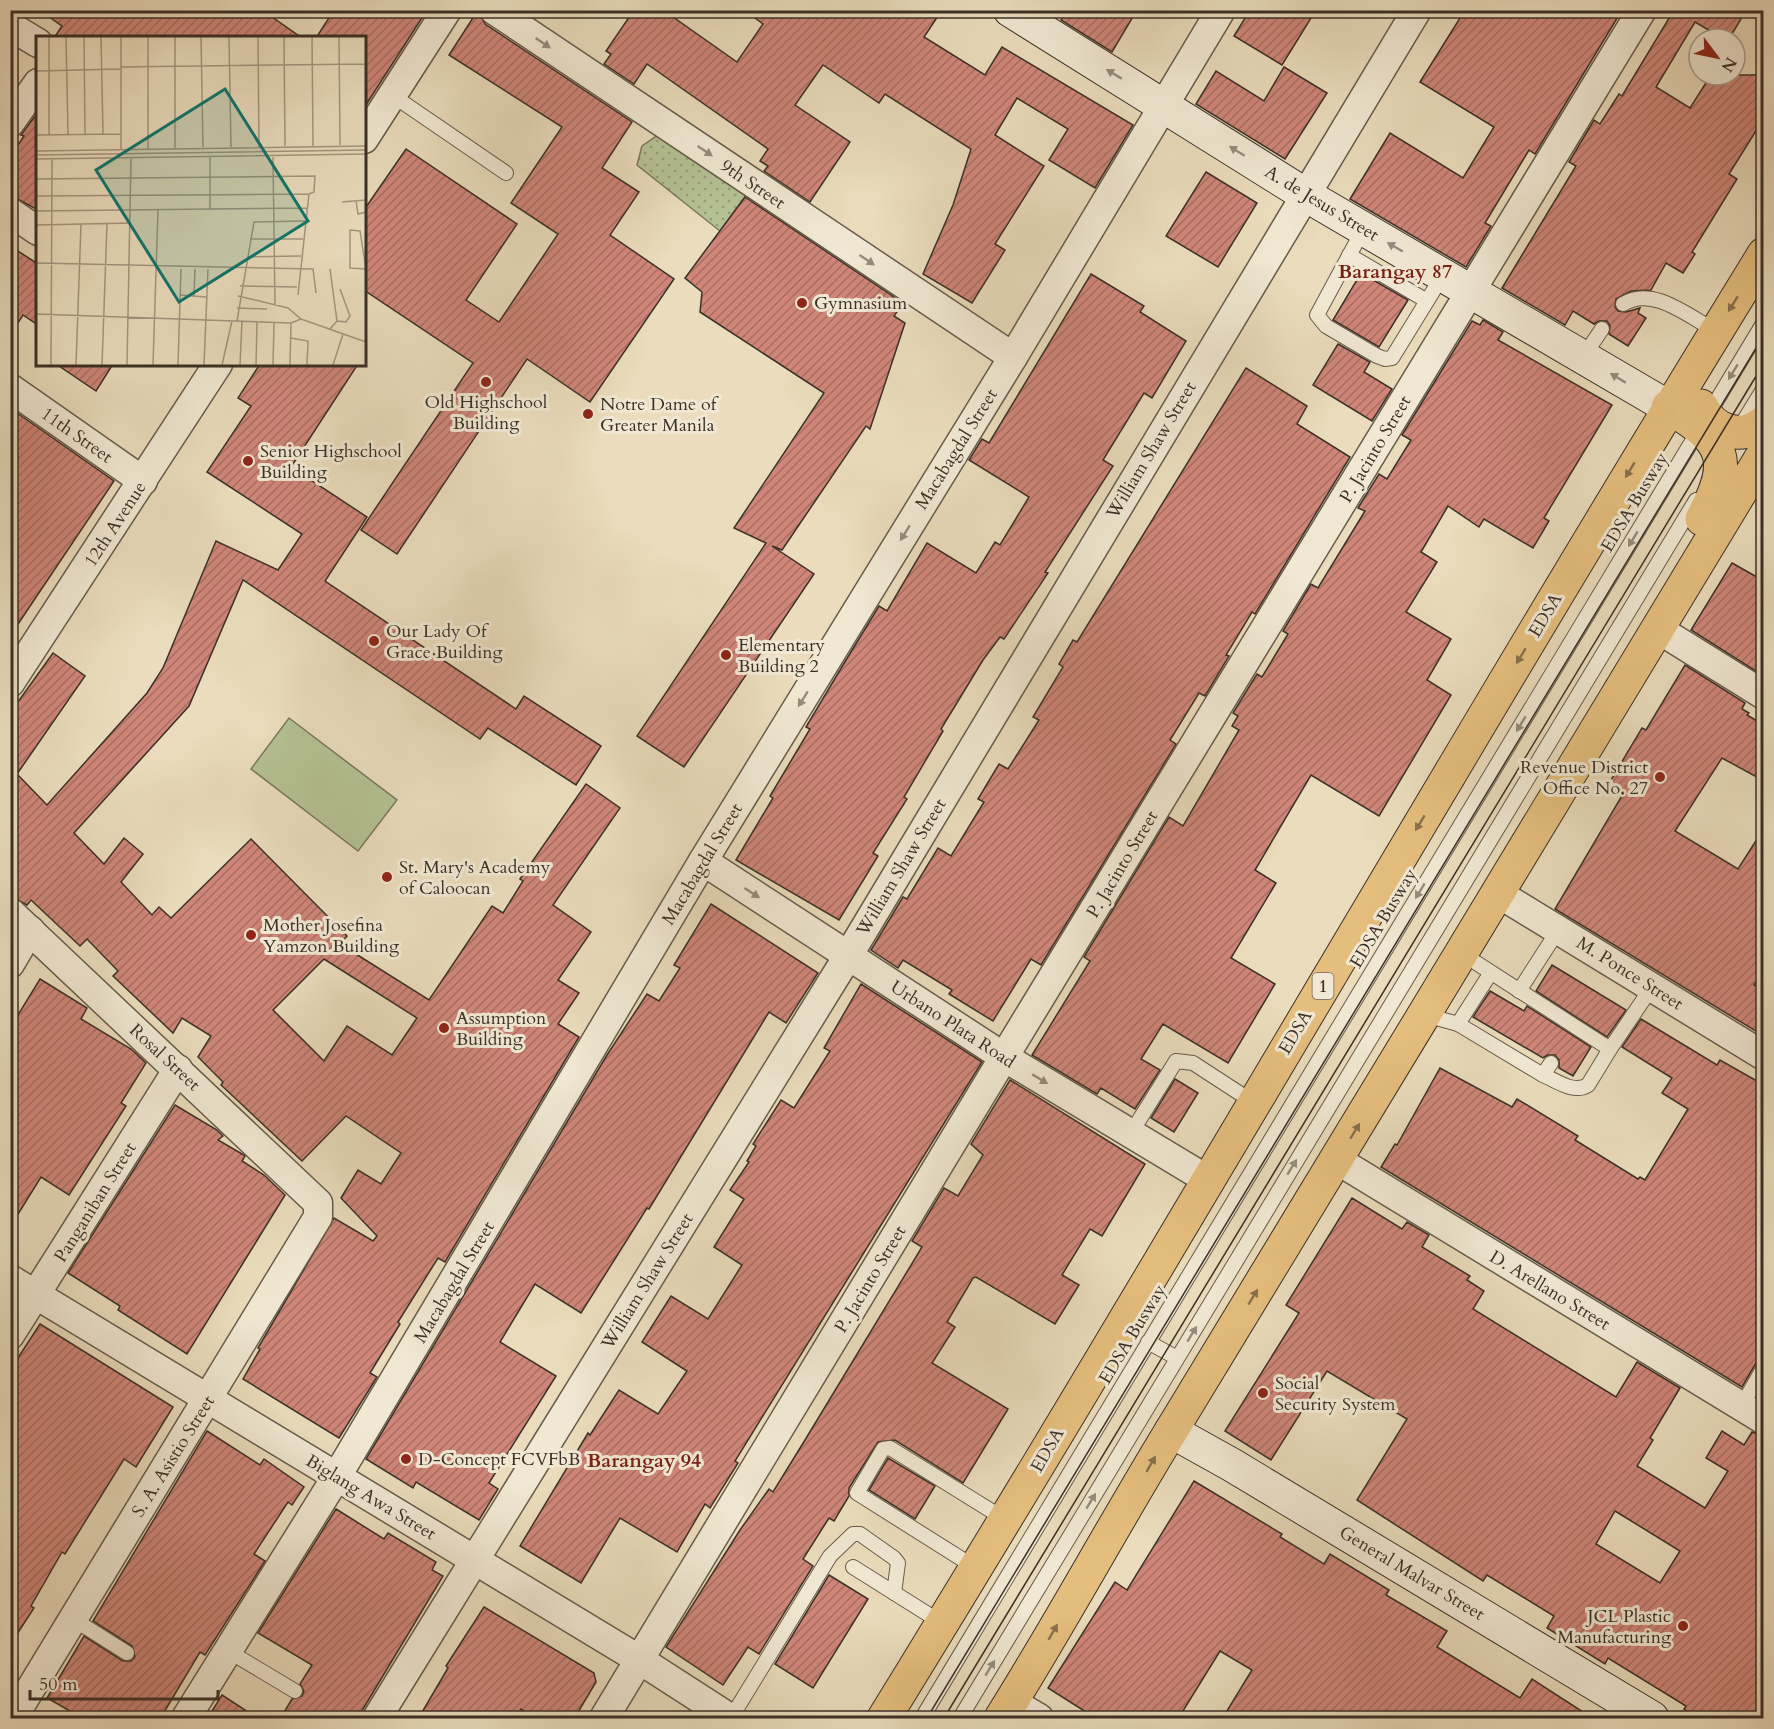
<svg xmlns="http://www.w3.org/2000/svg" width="1774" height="1729" font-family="Cardo,serif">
<defs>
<pattern id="green-dots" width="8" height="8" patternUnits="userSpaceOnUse" patternTransform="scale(1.5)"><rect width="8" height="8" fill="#b4c193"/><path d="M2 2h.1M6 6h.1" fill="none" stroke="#949d78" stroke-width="1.8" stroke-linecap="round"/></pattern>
<pattern id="building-hatch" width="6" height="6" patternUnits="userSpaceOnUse" patternTransform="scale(1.5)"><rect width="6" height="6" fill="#cf8679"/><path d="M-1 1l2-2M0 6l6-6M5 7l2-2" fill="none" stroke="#a96e63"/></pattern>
</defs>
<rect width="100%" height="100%" fill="#eadcbc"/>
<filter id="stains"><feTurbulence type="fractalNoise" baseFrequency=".00333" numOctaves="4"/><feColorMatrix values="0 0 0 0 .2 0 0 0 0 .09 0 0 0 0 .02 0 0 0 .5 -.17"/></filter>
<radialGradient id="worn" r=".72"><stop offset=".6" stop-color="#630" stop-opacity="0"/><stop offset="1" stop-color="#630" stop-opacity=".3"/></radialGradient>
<path fill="url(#green-dots)" stroke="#78785d" stroke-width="1.5" d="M661,133l89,57 -30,41 -83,-66 5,-19z"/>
<path fill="#b4c193" stroke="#78785d" stroke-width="1.5" d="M289,718l108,82 -39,51 -107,-82z"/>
<g fill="url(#building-hatch)" stroke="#3b3027" stroke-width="1.5" fill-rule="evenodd">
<path d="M39,10h223l40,28h-248l8,-12z"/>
<path d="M334,10h93l-63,98v-70h-48z"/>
<path d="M478,10l7,14 147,98 -30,46 37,24 -29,43 64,44 -84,123 -63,-43 -130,195 -36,-24 112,-167 -109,-73v-80l42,-61 111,75 -51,76 33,22 59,-88 -47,-31 51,-76 -113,-72z"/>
<path d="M634,10h29l74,52 26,-38 -19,-14h198l-18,27 61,38 17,-28 131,78 -38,63 -46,-28 19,-31 -51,-31 -22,37 49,31 -49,78 10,6 -33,53 -49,-29 30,-69 18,-56 -86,-55 -6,9 -56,-38 -28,40 55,37 -40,60 -46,-31 4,-5 -8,-5 8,-12 -121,-85 -13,20 -30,-20 7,-10 -5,-3z"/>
<path d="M1067,10h70l-25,42 -51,-32z"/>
<path d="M1250,10h66l-34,55 -48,-29z"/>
<path d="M1465,10h157l-87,144 -6,-4 -44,73 6,3 -25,41 -116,-68 40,-66 73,45 31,-51 -74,-45z"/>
<path d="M1674,10h54l13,9 -12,20h-5l-29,-17 -39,65 34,21 21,-33h53v43l-35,56 8,5 -45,73 3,2 -12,19 -17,-10 -15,27 -20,1 -15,8 -1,8 3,4 8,1 14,-4 -2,5 8,5 -18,28 -19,-12 1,-8 -3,-5h-8l-5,3 -21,-13 -8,14 -63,-37 74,-122 -7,-4 25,-42 6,4 19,-30 3,2z"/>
<path d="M1284,67l43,26 -42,66 -89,-55 20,-33 48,30z"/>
<path d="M38,112v98l-28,-15v-38l14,-21 -3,-1z"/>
<path d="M1206,172l51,31 -39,64 -52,-31z"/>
<path d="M745,197l158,106 -9,13 11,7 -35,106 -4,-3 -84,124 -10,-4 42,28 -130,193 -47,-31 129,-193 -32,-15 90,-135 -124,-81 2,-20 -17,-14z"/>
<path d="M10,246l28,18v61l-15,-10 -13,20z"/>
<path d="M1361,273l47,27 -29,47 -46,-27z"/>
<path d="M1091,274l53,32 -4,6 46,29 -34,57 -8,-5 -41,67 10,6 -68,106 3,1 -44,66 -4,-2 -17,23 -42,69 2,2 -39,66 3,2 -34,54 5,3 -39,64 -103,-60 37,-62 -3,-2 40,-67 -4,-2 37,-62 36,-59 8,5 40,-68 49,30 19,-31 5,3 29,-48 -60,-37 13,-21 7,4z"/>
<path d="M1483,320l20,12 -5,8 114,65 -68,113 5,3 -16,27 -49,-29 -5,8 -31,-21 -27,46 16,10 -31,50 45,27 -24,41 24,15 -72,121 -68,-41 -56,95 21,13 -45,75 44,26 -47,79 -65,-39 -22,35 19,11 -25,39 -34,-21 -4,6 -65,-39 58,-94 -6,-4 85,-140 14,9 56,-96 -7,-4 6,-10 -5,-3 24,-39 5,3 26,-43 -5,-3 28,-47 7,4 47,-77 -7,-3 21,-34 8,5 24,-39 -9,-5 70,-114 8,4z"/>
<path d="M1338,344l32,18 -6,10 28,17 -20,32 -59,-36z"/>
<path d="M56,364h57l-17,27z"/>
<path d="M260,364h98l-67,103 76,50 -42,64 191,128 8,-13 77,50 -25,39 -88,-57 -8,11 -237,-159 -54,126 -115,127 30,31 20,-26 19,16 -22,28 31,33 7,-8 12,11 80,-79 96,97 -7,8 89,56 63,-94 11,7 20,-32 -3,-2 66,-95 34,24 -67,97 38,27 -33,48 21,13 -21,31 21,13 -134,225 -7,-4 -40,64 2,2 -30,49 7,4 -38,61 -96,-59 17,-30 -2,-1 76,-130 39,23 4,-5 -36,-38 17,-28 23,14 20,-31 -55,-37 -44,45 -81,-76 2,-3 -25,-25 13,-21 -29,-18 -9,15 -60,-57 5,-5 -31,-32 -7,7 -49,-46 -4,5 -17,-9v-183l43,-60 32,23 -68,98 30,31 100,-112 16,-25 53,-127 62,29 24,-36 -95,-62 44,-66 -13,-8zM324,959l93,59 -25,37 -45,-29 -23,35 -51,-51z"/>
<path d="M1246,368l61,38 -10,18 53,33 -95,157 -3,-2 -26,43 3,1 -24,40 -6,-3 -29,47 6,4 -135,221 -10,-6 -38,62 -44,-27 3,-4 -49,-30 -5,8 -27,-18 32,-53 4,2 31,-51 13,8 33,-54 -6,-3 21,-35 9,5 31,-49 -6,-3 30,-50 -4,-3 14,-24 4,2z"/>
<path d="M10,408l104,73 -104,155z"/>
<path d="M1732,563l32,18 -2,94 -71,-45z"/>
<path d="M1685,665l60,38 -3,6 7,4 -2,2 17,10v56l-42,-23 -47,73 63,38 26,-41v141l-10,16 10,6v45l-209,-127 68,-115 -15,-9 34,-57 4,2z"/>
<path d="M711,904l107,69 -32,50 -17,-11 -120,197 -2,-1 -66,105 -46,-29 -35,58 56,34 -67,107 9,6 -19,31 -63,-38 -3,6 -47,-29 241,-404 40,-61 12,7 21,-33 -6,-3z"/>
<path d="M1552,965l74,45 -19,27 -71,-46z"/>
<path d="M40,979l47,29 -6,11 50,30 15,14 -25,40 5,3 -57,89 -28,-18 -31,50v-199z"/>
<path d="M861,984l121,78 -247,399 3,2 -28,45 -5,-4 -28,48 -57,-34 -39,65 -61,-37 68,-113 2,2 29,-45 39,24 29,-43 -45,-29 29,-46 37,23 34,-54 -28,-18 30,-48 -14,-9 19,-28 -2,-1 9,-15 -3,-2 28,-44 13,8 36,-57 -6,-3z"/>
<path d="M1490,991l34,20 3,-5 64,41 -18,29 -14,-8v-8l-4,-5h-7l-5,3 -70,-41z"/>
<path d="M1641,1019l76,46 3,-5 44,25v273l-8,5 -14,24 -361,-220 14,-23 2,1 43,-77 72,39 5,-8 61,37 -3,4 63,39 2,-2 5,3 43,-71 -26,-16 10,-15 -50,-31z"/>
<path d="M1175,1079l23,14 -24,39 -23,-14z"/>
<path d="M1010,1080l135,84 -43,72 -12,-7 -28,46 17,10 -24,39 -79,-47 -3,1 -26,44 8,5 -23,36 76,46 -45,74 -68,-43 -17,2 -29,46v8l-15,25 -5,-3 -26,41 10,7 -54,88 -11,-7 -25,38 -57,-38 74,-117 29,-41 4,3 32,-52 117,-193 -10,-6 32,-53 14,8 25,-41 -12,-11z"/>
<path d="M175,1105l42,25 6,6 -5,4 24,14 3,2 -3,5 22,14 21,20 -98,159 -69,-44 2,-4 -52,-33z"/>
<path d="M1352,1198l50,31 5,-7 22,13 -7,12 48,29 -3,4 17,11 -11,18 143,88 21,-35 43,26 -30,50 3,2 -16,26 68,42 23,-37 -22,-13 16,-27 22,14 8,-13 12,4v283h-65l-15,-10 2,-3 -78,-48 -3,6 -58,-36 7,-12 -67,-41 -4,6 -126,-81 50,-81 -80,-48 -56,89 -46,-29 74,-118 -13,-8zM1615,1511l65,40 -20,32 -64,-39z"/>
<path d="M40,1324l133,83 -37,60 -12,-8 -59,95 -3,-2 -31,54 3,2 -24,37v-275z"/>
<path d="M207,1431l53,34 4,-6 40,28 -12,18 -4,-3 -34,52 11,7 -60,94 -5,-3 -40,67h-76l-37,-21 37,-62 39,25h8l4,-4 -3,-11 -39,-25z"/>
<path d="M888,1458l47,28 -20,33 -46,-29z"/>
<path d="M1194,1481l88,53 -2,3 44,27 6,-10 59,36 -3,5 61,36 -10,16 83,51 12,-19 62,40h-372l30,-49 -32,-19 -42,68h-81l-49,-31 67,-106 12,8z"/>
<path d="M336,1509l48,30 4,-6 48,29 -4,8 11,6 -86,143h-77l12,-20 10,-3 2,-5 -4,-7 12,-19 -54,-32z"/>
<path d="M829,1575l39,24 -55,89 -38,-24z"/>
<path d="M484,1607l110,66 2,9 -22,37h-37l-16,-10 -6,10h-97l30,-51 -2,-2z"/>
<path d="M222,1695l37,24h-52z"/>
</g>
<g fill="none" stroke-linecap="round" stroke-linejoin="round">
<defs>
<g id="lane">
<path d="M392,95l114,78"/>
<path d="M1364,228l-47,87 9,11 51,30 8,3 7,-1 51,-83"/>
<path d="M1349,255l78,46"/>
<path d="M1623,304c30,-19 66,13 93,27"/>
<path d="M1583,357l19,-28"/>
<path d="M1740,427l24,-39"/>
<path d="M1461,953l149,96 42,-62"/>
<path d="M1519,991l40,-62"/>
<path d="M1426,1015l32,9 85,51 8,-12"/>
<path d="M1458,1024l32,-50"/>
<path d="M1543,1075c14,6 31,19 45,10l22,-36"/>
<path d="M1131,1133l45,-72 17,2 60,39"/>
<path d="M1148,1342l29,16"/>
<path d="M1741,1407l23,-40"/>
<path d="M853,1567l89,56"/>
<path d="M976,1568l-119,-75 26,-44 7,-1 116,72"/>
<path d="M73,1619l54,34"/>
<path d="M228,1651l67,40"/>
<path d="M731,1718l99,-162 23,-22h7l34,24 4,5 -4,30"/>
<path d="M922,1718l842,-1396"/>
<path d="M960,1718l736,-1218"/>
</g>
<g id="street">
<path d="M494,10l519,347"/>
<path d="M10,26l28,17"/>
<path d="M10,123l28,-40"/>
<path d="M364,139l83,-129"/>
<path d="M10,212l28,19"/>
<path d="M10,388l133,93"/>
<path d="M1658,629l106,66"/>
<path d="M10,683l208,-319"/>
<path d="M703,861l301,196 204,123"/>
<path d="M1496,892l268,164"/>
<path d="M10,912l308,291v14l-298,489"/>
<path d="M10,964l20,-34"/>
<path d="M1337,1160l427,260"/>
<path d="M10,1279l630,381 90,58"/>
<path d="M10,1335l168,-266"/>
<path d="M1012,1702l27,16"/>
<path d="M186,1718l151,-242 366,-615 310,-504 208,-347"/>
<path d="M377,1718l471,-762 569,-946"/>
<path d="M604,1718l400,-661 638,-1047"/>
</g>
<g id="secondary">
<path d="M1010,10l294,184 364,213"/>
<path d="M1171,1431l61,34 420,253"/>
</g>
<g id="highway">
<path d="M1701,406c12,25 40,36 63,16"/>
<path d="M1668,407c58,34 66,53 34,112"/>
<path d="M884,1718c298,-484 581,-979 880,-1464"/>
<path d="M1001,1718c59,-94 112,-192 170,-287 198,-326 396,-651 593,-978"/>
</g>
</defs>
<use href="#lane" stroke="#675b4c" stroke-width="16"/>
<use href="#street" stroke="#675b4c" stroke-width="31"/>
<use href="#secondary" stroke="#3b3027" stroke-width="35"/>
<use href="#highway" stroke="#3b3027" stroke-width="35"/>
<use href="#lane" stroke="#f1e8d3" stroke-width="14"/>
<use href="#street" stroke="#f1e8d3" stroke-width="28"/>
<use href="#secondary" stroke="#f1e8d3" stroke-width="33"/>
<use href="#highway" stroke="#e5be7e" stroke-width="33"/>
<g stroke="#3b3027" stroke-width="1.5">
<path d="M927,1718l837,-1383"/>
<path d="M944,1718l820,-1355"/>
</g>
</g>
<defs><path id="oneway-solid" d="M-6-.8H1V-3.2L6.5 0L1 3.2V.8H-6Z" transform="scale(1.5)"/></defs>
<g fill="#968c7d">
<use href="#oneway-solid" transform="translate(543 43) rotate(34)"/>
<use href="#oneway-solid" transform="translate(1114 74) rotate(-149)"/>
<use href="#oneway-solid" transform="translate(705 151) rotate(34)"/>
<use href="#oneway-solid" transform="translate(1237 151) rotate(-148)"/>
<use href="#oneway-solid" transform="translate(1395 247) rotate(-150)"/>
<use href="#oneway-solid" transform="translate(867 260) rotate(34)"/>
<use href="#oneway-solid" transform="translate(1733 372) rotate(121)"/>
<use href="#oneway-solid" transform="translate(1618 378) rotate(-149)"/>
<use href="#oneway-solid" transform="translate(905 533) rotate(122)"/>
<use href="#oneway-solid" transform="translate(1633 539) rotate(121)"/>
<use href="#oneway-solid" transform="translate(803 699) rotate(122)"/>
<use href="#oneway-solid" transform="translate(1521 724) rotate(121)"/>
<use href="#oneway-solid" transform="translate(1420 891) rotate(121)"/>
<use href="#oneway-solid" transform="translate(752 893) rotate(33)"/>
<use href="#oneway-solid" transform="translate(1040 1079) rotate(31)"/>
<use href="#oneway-solid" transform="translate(1292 1167) rotate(-59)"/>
<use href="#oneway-solid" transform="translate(1192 1334) rotate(-59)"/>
<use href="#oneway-solid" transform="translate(1091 1501) rotate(-59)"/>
<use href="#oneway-solid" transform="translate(990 1668) rotate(-59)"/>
</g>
<g fill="#88704e">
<use href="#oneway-solid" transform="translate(1733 304) rotate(122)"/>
<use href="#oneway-solid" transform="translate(1630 470) rotate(121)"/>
<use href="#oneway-solid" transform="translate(1521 656) rotate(121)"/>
<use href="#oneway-solid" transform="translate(1420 823) rotate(121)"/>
<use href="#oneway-solid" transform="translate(1355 1131) rotate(-59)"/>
<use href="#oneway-solid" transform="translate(1253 1297) rotate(-59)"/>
<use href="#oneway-solid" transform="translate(1151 1464) rotate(-60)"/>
<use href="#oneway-solid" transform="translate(1053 1632) rotate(-60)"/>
</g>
<g fill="#8f2418" stroke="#f1e8d3" stroke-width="2">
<circle cx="802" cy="303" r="6"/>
<circle cx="486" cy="382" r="6"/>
<circle cx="588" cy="414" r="6"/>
<circle cx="248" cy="461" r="6"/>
<circle cx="374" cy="641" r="6"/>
<circle cx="726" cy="655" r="6"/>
<circle cx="1660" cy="777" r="6"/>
<circle cx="387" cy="877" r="6"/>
<circle cx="251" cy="935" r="6"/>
<circle cx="444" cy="1028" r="6"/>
<circle cx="1263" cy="1393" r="6"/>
<circle cx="406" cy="1459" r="6"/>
<circle cx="1683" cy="1626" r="6"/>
</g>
<g text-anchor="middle" stroke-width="6" stroke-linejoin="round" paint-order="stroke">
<rect fill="#f1e8d3" stroke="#72675b" stroke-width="1.5" x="1312.5" y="973" width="21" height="26" rx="4.5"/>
<g font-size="16" font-weight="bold" fill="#3b3027">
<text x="1323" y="992">1</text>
</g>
<g font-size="18" fill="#3b3027" stroke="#f1e8d3">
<text transform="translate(753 184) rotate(34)" y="6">9th Street</text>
<text transform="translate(1322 203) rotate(31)" y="6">A. de Jesus Street</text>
<text transform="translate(77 435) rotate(35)" y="6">11th Street</text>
<text transform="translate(956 449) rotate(-58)" y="6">Macabagdal Street</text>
<text transform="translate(1375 449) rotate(-59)" y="6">P. Jacinto Street</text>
<text transform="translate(1151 450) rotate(-59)" y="6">William Shaw Street</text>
<text transform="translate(1634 502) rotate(-59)" y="6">EDSA Busway</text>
<text transform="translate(115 524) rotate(-57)" y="6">12th Avenue</text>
<text transform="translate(1545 615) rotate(-59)" y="6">EDSA</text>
<text transform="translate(702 864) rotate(-59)" y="6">Macabagdal Street</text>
<text transform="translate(1122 864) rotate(-59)" y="6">P. Jacinto Street</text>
<text transform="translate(901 867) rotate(-59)" y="6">William Shaw Street</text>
<text transform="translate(1383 918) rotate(-59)" y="6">EDSA Busway</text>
<text transform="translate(1630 973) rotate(32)" y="6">M. Ponce Street</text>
<text transform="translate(953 1024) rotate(33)" y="6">Urbano Plata Road</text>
<text transform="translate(1295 1032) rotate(-59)" y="6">EDSA</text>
<text transform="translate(165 1057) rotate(43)" y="6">Rosal Street</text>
<text transform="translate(95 1202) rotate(-58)" y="6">Panganiban Street</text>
<text transform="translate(870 1279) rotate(-59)" y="6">P. Jacinto Street</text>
<text transform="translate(647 1281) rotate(-58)" y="6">William Shaw Street</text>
<text transform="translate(454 1282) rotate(-59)" y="6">Macabagdal Street</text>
<text transform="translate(1550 1290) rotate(31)" y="6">D. Arellano Street</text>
<text transform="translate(1132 1334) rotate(-59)" y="6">EDSA Busway</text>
<text transform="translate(1047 1450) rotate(-60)" y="6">EDSA</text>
<text transform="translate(173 1456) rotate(-58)" y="6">S. A. Asistio Street</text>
<text transform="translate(371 1497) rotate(31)" y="6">Biglang Awa Street</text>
<text transform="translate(1412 1573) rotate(31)" y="6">General Malvar Street</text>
</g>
<g font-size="18" fill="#3b3027" stroke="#f1e8d3" text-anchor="start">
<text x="814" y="309">Gymnasium</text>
<text x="486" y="408" text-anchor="middle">Old Highschool<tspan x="486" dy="21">Building</tspan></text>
<text x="600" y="410">Notre Dame of<tspan x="600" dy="21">Greater Manila</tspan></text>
<text x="260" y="457">Senior Highschool<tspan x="260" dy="21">Building</tspan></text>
<text x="386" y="637">Our Lady Of<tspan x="386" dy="21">Grace Building</tspan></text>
<text x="738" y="651">Elementary<tspan x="738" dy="21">Building 2</tspan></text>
<text x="1648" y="773" text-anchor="end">Revenue District<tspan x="1648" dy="21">Office No. 27</tspan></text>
<text x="399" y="873">St. Mary's Academy<tspan x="399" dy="21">of Caloocan</tspan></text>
<text x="263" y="931">Mother Josefina<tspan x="263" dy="21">Yamzon Building</tspan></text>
<text x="456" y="1024">Assumption<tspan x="456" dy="21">Building</tspan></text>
<text x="1275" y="1389">Social<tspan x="1275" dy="21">Security System</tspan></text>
<text x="418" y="1465">D-Concept FCVFbB</text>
<text x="1671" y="1622" text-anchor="end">JCL Plastic<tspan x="1671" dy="21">Manufacturing</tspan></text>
</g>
<g font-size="20" font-weight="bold" fill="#7a1f14" stroke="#f1e8d3">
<text x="1395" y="278">Barangay 87</text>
<text x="644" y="1467">Barangay 94</text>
</g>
</g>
<g transform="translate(36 36)">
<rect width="330" height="330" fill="#eadcbc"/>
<path fill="none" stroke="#a49780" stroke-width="1.5" d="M13,1v98M30,1l2,98M48,1l1,97M65,1l2,97M85,1v112M112,1v112M139,1v111M165,1l2,110M193,1l2,110M222,1l1,110M248,1l1,109M276,1l1,109M303,1l1,108M330,1v29M85,31l245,-3M0,35l85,-2M0,99l85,-1M0,115l330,-5M0,119l330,-5M237,121l2,148M0,123l330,-5M0,143l279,-3 -1,16 -5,2 -273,2M320,165l2,13 8,-2M306,166l24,-2M174,173v-52M0,175l271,-3M0,189l95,-2M214,203h53M211,221l54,-1M0,227l277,6 3,24M294,233l7,52 -7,8M330,233l-16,-1v-38l10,1 6,38v11M204,250l57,1M144,259l26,2M262,259l11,-101M158,260l1,-27M202,260l50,12 13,11 65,23M201,272l30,1M0,278l255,9 10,-4M201,285l17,-99 51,-1M301,285l9,1 4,-6 -10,-27M255,302l17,3 -1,24M15,329l1,-206M40,329l5,-141M66,329l5,-141M91,329l4,-207M117,329l5,-155M142,329l3,-96M168,329l4,-96M186,329l10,-44M204,329l2,-44M220,329l1,-43M237,329l1,-43M254,329l1,-42M297,329l10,-31"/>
<path fill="#0f766e" fill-opacity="0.15" stroke="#0f766e" stroke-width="3" d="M189,53l83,132 -129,81 -83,-132z"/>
<rect width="330" height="330" fill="none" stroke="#3b3027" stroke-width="3"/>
</g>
<rect width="1774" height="1729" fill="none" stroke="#eadcbc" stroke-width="36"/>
<rect x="12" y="12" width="1750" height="1705" fill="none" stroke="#3b3027" stroke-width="3"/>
<rect x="18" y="18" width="1738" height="1693" fill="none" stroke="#3b3027" stroke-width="1.5"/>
<g transform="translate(1717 57) rotate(122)"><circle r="28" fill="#f1e8d3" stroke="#a89e8e" stroke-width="1.5"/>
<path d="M0-4.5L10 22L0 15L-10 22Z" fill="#8f2418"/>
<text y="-9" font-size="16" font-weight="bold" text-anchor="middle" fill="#3b3027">N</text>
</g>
<path d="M30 1690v9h188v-9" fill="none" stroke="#3b3027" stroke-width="3"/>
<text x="39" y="1690" font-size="18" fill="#3b3027" stroke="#f1e8d3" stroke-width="4.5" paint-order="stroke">50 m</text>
<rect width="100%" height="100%" filter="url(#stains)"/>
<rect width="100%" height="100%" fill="url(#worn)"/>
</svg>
